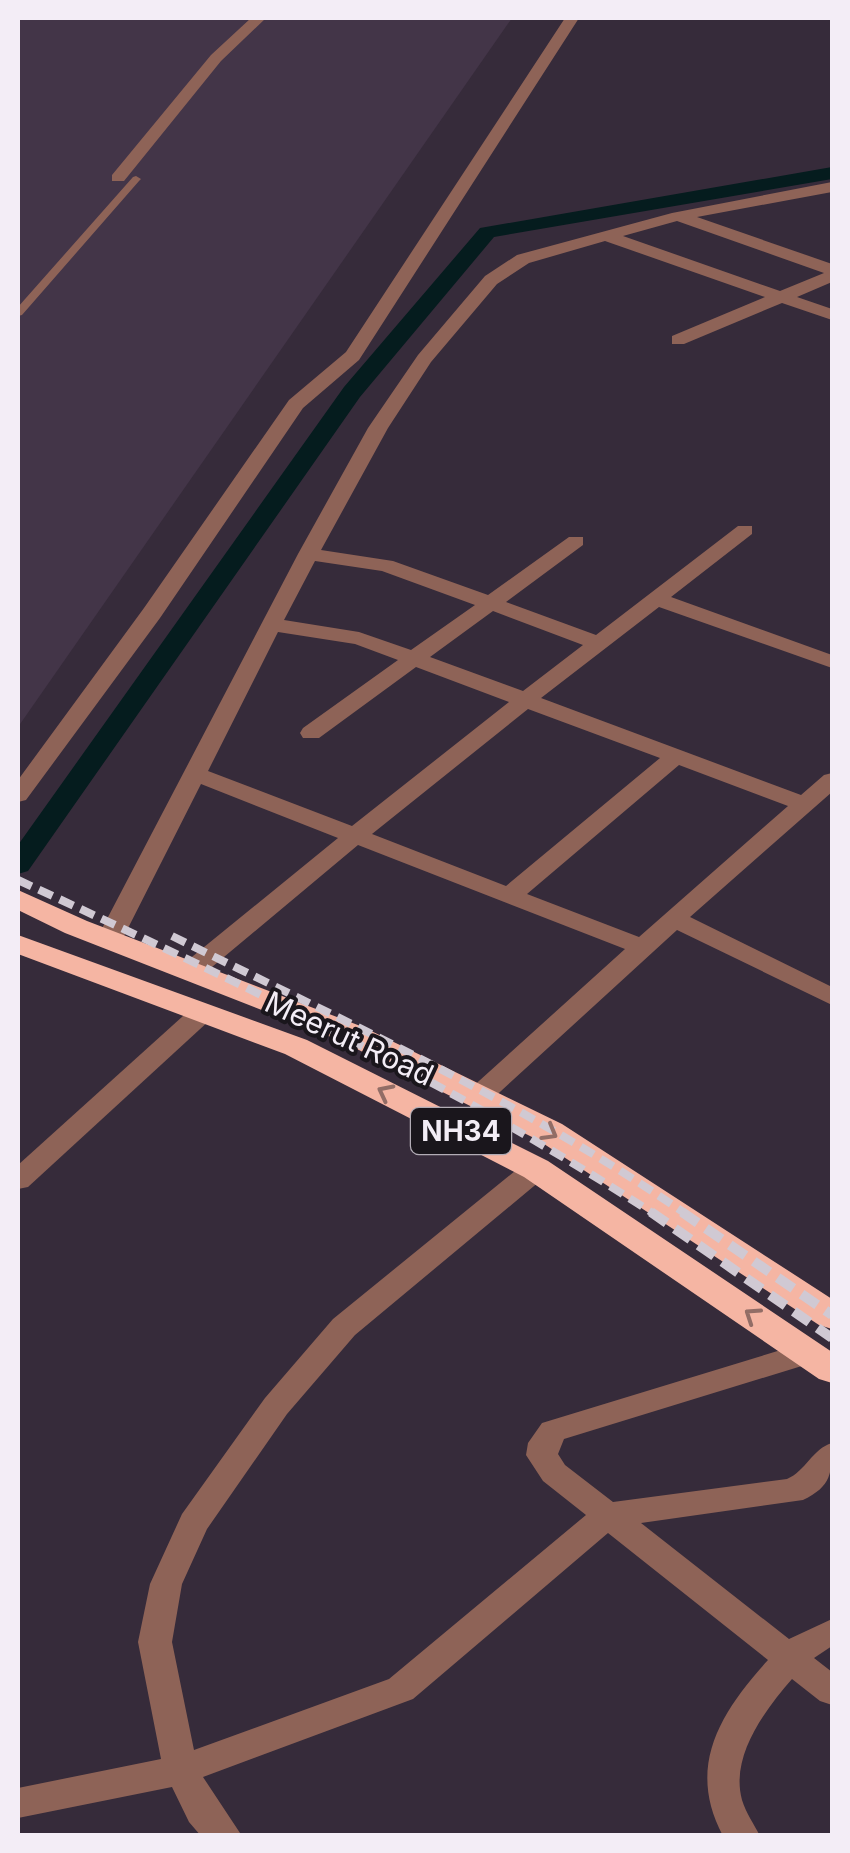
<svg xmlns="http://www.w3.org/2000/svg" width="850" height="1853" font-family="Inter,sans-serif">
<rect width="100%" height="100%" fill="#362b3a"/>
<path fill="#433548" d="M18,18h494l-494,709z"/>
<g fill="none" stroke-linecap="round" stroke-linejoin="round">
<path fill="#051c1e" fill-rule="evenodd" d="M832,167v12l-338,58 -134,160 -332,474 -10,3v-29l326,-458 136,-159z"/>
<path fill="#8e6357" fill-rule="evenodd" d="M136,176l5,3 -2,2 -117,134 -4,1v-9l115,-130z"/>
<g fill="#8e6357" fill-rule="evenodd">
<path d="M251,18h15l-45,43 -97,120h-12v-6l99,-120z"/>
<path d="M565,18h14l-220,342 -56,48 -143,210 -134,182 -8,2v-22l126,-172 145,-208 57,-48z"/>
<path d="M832,182v10l-135,25 135,47v18l-35,15 35,12v11l-50,-17 -98,41h-12v-8l93,-39 -160,-56 -76,22 -32,21 -66,78 -43,66 -67,122 72,11 95,34 81,-58h14v8l-77,57 90,33 142,-109h14v8l-81,63 161,58v13l-173,-61 -118,91 260,97 23,-20 8,-2v19l-142,125 142,70v18l-155,-75 -188,172h-20l-4,-6 4,-6 156,-141 -267,-104 -158,132h-18l-4,-6 4,-6 156,-127 -137,-54 -79,156 -4,5h-18l-4,-5 202,-386 70,-126 50,-73 67,-79 32,-21 155,-42zM677,221l147,52 -44,18 -157,-55zM315,561l67,10 93,34 -64,45 -52,-18 -75,-12zM493,611l90,34 -60,46 -93,-34zM278,632l77,12 43,16 -95,68 -3,5 3,5h16l97,-71 93,35 -157,124 -144,-55zM528,709l132,49 -154,128 -134,-52zM679,765l109,41 -149,131 -112,-43z"/>
<path d="M202,1005l9,2 4,6 -4,6 -183,168 -10,2v-24l175,-158z"/>
<path d="M536,1160l10,2 4,7 -4,7 -191,159 -68,79 -80,115 -25,55 -10,58 22,108 195,-71 197,-164 -43,-34 -17,-26 2,-12 14,-20 265,-81 11,3 4,8 -4,8 -254,78 -6,15 7,11 48,37 174,-23c19,-8 25,-30 45,-36 0,30 0,43 -29,57l-162,23 148,116 43,-20v27l-18,12 18,14v33l-12,-4 -28,-22c-27,31 -62,77 -50,121 4,13 12,24 18,36h-37c-37,-69 -3,-123 45,-176l-160,-127 -195,166 -210,78 39,59h-41l-12,-14 -17,-35 -154,31v-30l143,-29 -23,-117 12,-58 32,-70 83,-116 68,-79 193,-157z"/>
</g>
<g fill="#f5b5a3" fill-rule="evenodd">
<path d="M18,890l69,31 276,106 199,97 270,175v30l-13,-4 -281,-185 -197,-99 -276,-108 -47,-23z"/>
<path d="M18,935l289,105 241,121 284,191v31l-13,-4 -295,-202 -239,-123 -267,-100z"/>
</g>
<g stroke="#d0c9d3" stroke-width="8" stroke-dasharray="15 8" stroke-linecap="butt">
<path d="M18,880c217,100 436,204 636,334"/>
<path d="M172,936c174,86 353,167 514,278"/>
</g>
<g stroke="#d0c9d3" stroke-width="10" stroke-dasharray="19 10" stroke-linecap="butt">
<path d="M651,1212l181,126"/>
<path d="M682,1212l150,103"/>
</g>
</g>
<defs><path id="oneway-chevron" d="M-2-3.5L2.5 0L-2 3.5" fill="none" stroke-width="1.6" stroke-linecap="round" stroke-linejoin="round" transform="scale(2.5)"/></defs>
<g stroke="#926d66">
<use href="#oneway-chevron" transform="translate(385 1092) rotate(-153)"/>
<use href="#oneway-chevron" transform="translate(550 1133) rotate(30)"/>
<use href="#oneway-chevron" transform="translate(752 1315) rotate(-146)"/>
</g>
<g text-anchor="middle" stroke-width="8" stroke-linejoin="round" paint-order="stroke">
<rect fill="#1a161c" stroke="#b2acb5" stroke-width="2.5" x="411" y="1108" width="100" height="46" rx="8"/>
<g font-size="28" font-weight="bold" fill="#f3edf6">
<text x="461" y="1141">NH34</text>
</g>
<g font-size="30" fill="#f3edf6" stroke="#1a161c">
<text transform="translate(349 1039) rotate(25)" y="10">Meerut Road</text>
</g>
</g>
<rect width="850" height="1853" fill="none" stroke="#f3edf6" stroke-width="40"/>
</svg>
